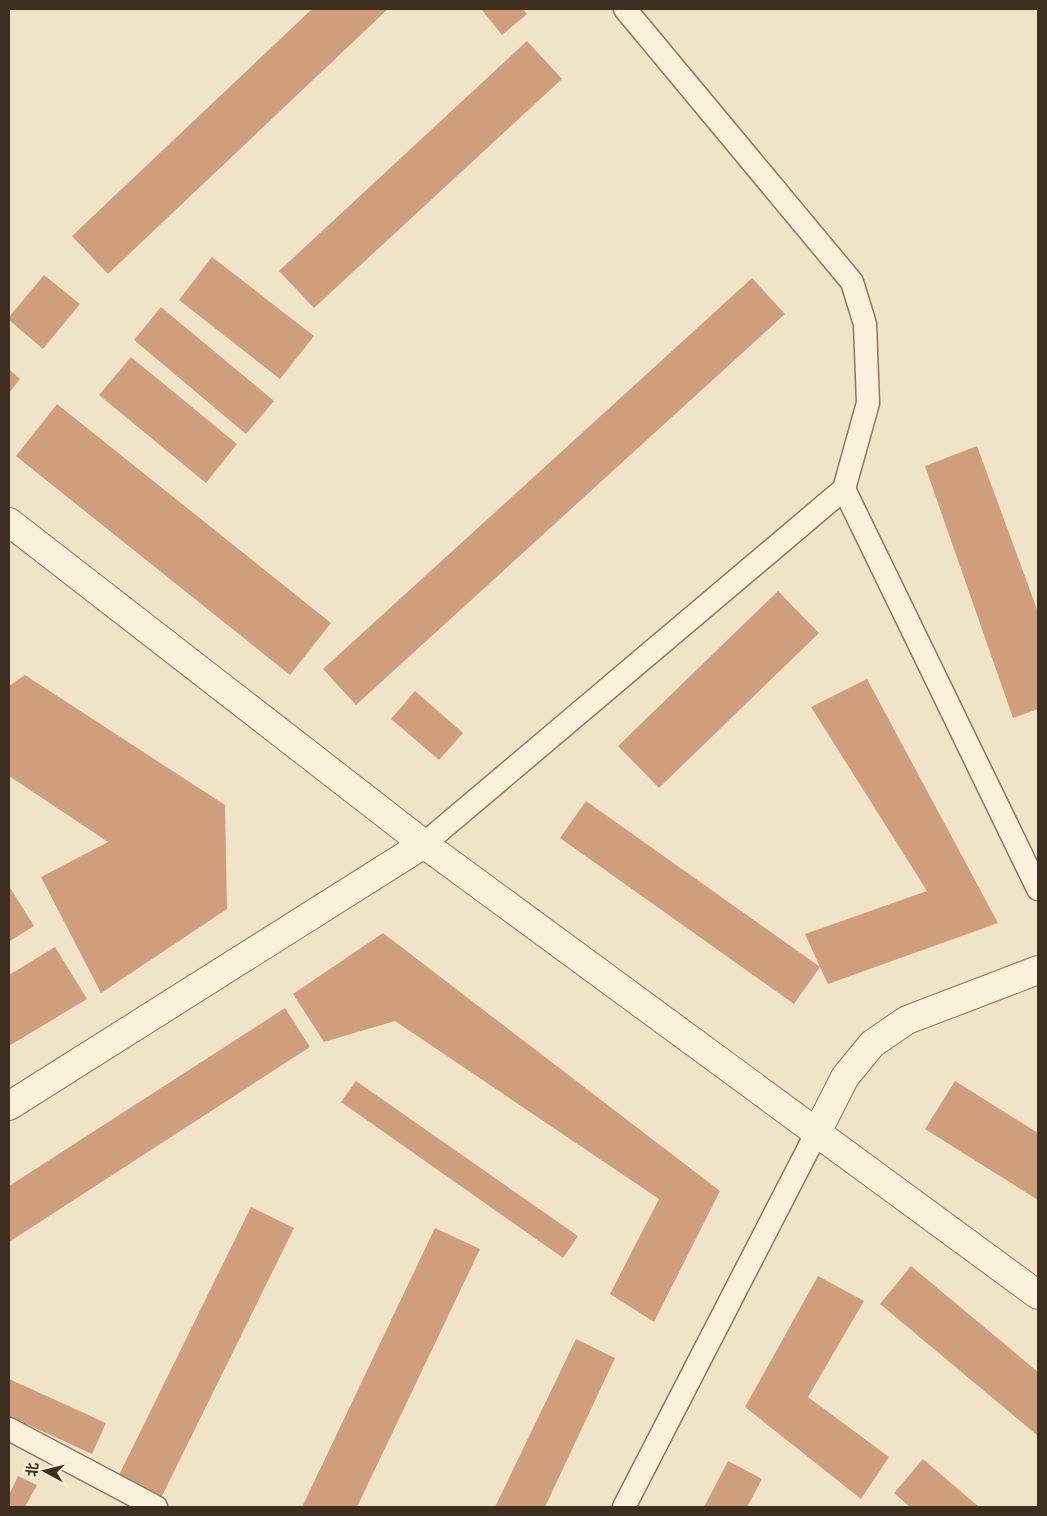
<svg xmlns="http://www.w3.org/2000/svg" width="1047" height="1516" font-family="'Crimson Pro','Noto Sans SC',serif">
<rect width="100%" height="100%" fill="#f0e4c8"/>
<g fill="#cf9f7d">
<path d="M312,9h76l-280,265 -36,-38z"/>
<path d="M481,9h42l4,5 -25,21z"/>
<path d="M527,41l35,38 -248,229 -35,-37z"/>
<path d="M212,257l102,79 -34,43 -101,-79z"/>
<path d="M44,275l36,29 -37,45 -34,-29v-3z"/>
<path d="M752,278l33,36 -429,391 -33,-36z"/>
<path d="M161,307l113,94 -28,33 -112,-94z"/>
<path d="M131,357l106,87 -31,39 -107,-88z"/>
<path d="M9,369l11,10 -11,14z"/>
<path d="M57,404l274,219 -41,52 -274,-219z"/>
<path d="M977,446l61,166v97l-25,9 -88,-252z"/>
<path d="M778,591l41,42 -160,155 -41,-42z"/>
<path d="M25,675l200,130 2,104 -126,84 -60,-116 67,-35 -99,-66v-90z"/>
<path d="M867,679l131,244 -170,61 -8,-17 -26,37 -234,-166 26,-37 234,166 -15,-33 122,-43 -116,-184z"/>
<path d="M415,691l48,42 -24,27 -48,-41z"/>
<path d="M9,886l25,40 -24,15 -1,-2z"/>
<path d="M383,933l337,258 -66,131 -44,-28 49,-95 -264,-178 -71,21 -31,-48z"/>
<path d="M55,947l32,52 -78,47v-71z"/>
<path d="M285,1008l25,39 -301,195v-56z"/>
<path d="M356,1081l222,155 -15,22 -222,-156z"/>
<path d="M955,1081l83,52v67l-113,-71z"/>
<path d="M251,1207l43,21 -132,268 -43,-21z"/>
<path d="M435,1228l45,21 -123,258h-55z"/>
<path d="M911,1266l127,106v64l-158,-132z"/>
<path d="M818,1276l46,25 -56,96 81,60 -28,42 -116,-92z"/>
<path d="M576,1339l39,19 -70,149h-50z"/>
<path d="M9,1379l97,44 -14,31 -83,-38z"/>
<path d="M923,1459l56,48h-69l-16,-14z"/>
<path d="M728,1461l34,18 -15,28h-43z"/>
<path d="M18,1476l19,9 -12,22h-16v-12z"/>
</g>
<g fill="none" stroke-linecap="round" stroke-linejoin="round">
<defs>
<g id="minor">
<path d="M844,489l194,400"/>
<path d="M424,844l420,-355 24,-86 -3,-79 -13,-42 -227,-273"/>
<path d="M9,1429l147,78"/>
<path d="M624,1507l193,-375"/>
</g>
<g id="tertiary">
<path d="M9,522l415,322 614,451"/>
<path d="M9,1106l415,-262"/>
<path d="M817,1132l28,-55 27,-33 35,-24 131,-50"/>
</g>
</defs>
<use href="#minor" stroke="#8d765c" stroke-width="25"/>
<use href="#tertiary" stroke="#8d765c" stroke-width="30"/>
<use href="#minor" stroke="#faf1dc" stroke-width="22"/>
<use href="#tertiary" stroke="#faf1dc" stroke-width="28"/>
</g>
<rect width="1047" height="1516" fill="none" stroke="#3d2e20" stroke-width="20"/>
<g transform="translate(45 1471) rotate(277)" stroke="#f7eed8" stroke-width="4" paint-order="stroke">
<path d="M0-4L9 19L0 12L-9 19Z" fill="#3d2e20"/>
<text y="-8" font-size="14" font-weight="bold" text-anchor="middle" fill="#3d2e20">北</text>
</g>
</svg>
